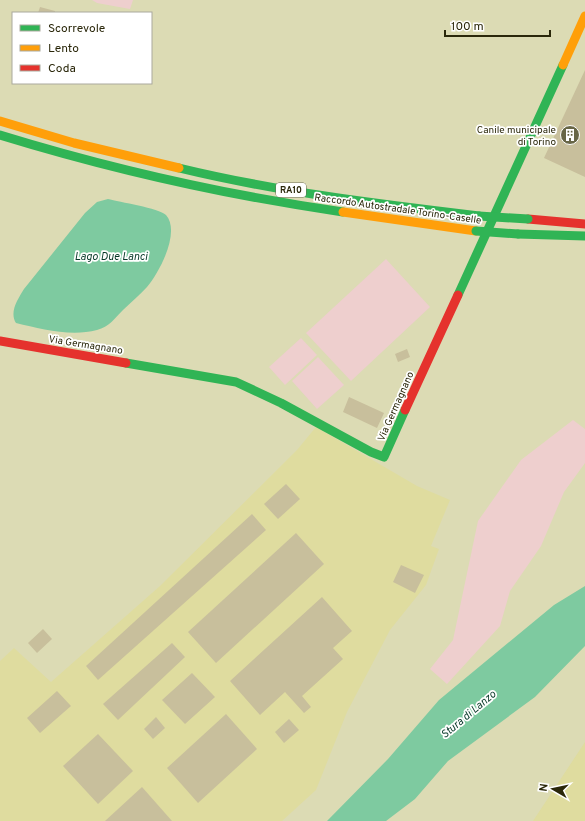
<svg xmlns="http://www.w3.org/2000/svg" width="585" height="821" font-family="Overpass,sans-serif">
<rect width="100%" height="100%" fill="#dcdbb4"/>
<g fill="#dfdc9f">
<path d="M316,427l101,59 33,14 -19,46 8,3 -13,36 -36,45 -43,82 -31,78 -34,31h-282v-160l14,-13 37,34 109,-96 137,-136z"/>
<path d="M585,742v79h-52z"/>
</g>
<g fill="#eecfce">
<path d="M92,0h41l-3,9 -33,-6z"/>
<path d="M386,259l44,48 -79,74 -45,-48z"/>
<path d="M301,338l16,17 -32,30 -16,-18z"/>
<path d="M318,357l26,28 -27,24 -25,-28z"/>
<path d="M573,420l12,9v34l-21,29 -23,54 -31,45 -10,35 -53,58 -17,-15 23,-29 25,-119 43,-61z"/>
</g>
<g fill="#7ecaa0">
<path d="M108,199c11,3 51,9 58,16 15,17 -7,58 -19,72 -7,8 -16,15 -24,23 -8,8 -14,17 -26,20 -26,7 -56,-1 -81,-7 -7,-11 2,-24 8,-34l61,-76 12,-11z"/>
<path d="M585,586v60l-50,51 -87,64 -33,38 -29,22h-59l61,-62 51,-59 115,-95z"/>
</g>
<g fill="#c8bf9c">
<path d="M40,7l15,4v2h-17z"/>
<path d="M585,70v107l-41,-19z"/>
<path d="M407,349l3,8 -12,5 -3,-8z"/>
<path d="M349,397l35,16 -7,15 -34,-16z"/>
<path d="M286,484l14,15 -22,20 -14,-15z"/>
<path d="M252,514l14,16 -168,150 -12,-14z"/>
<path d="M296,533l28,31 -108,99 -28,-31z"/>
<path d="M401,565l23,10 -9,18 -22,-11z"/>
<path d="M322,597l30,34 -19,17 10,11 -41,37 9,11 -7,6 -19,-21 -25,23 -30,-34z"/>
<path d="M43,629l9,10 -15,14 -9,-10z"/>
<path d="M172,643l13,14 -67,63 -15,-16z"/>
<path d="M192,673l23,24 -30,27 -23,-24z"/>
<path d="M57,691l14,15 -31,27 -13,-15z"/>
<path d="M226,714l31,35 -59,54 -31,-35z"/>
<path d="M156,717l9,11 -12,11 -9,-10z"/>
<path d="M289,719l10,11 -15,13 -9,-11z"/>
<path d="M98,734l35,37 -35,33 -35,-38z"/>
<path d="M142,787l30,34h-67z"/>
</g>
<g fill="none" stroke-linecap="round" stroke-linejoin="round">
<g stroke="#30b455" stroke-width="9">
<path d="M0,135c114,35 226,60 343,77"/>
<path d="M179,168c99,24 199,36 300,48"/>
<path d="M518,234l67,2"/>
<path d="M458,295l105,-230"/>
<path d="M126,363l110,19 45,21 90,49 13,5 21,-47"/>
</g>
<g stroke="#ff9f0a" stroke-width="9">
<path d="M563,65l22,-49"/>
<path d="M0,121l74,22 105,25"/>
<path d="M343,212l133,19"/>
</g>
<g stroke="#e5322d" stroke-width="9">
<path d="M528,219l57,5"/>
<path d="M0,341l126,22"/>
<path d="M405,410l53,-115"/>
</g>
<g stroke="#30b455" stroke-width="9">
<path d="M479,216l49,3"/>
<path d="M476,231l42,3"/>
</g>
</g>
<defs>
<symbol id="building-disc" viewBox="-11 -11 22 22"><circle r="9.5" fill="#686646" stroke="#fff"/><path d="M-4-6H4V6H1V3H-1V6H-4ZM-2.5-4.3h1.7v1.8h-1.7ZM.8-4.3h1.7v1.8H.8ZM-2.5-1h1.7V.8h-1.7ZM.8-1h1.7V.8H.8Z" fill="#fff"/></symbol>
</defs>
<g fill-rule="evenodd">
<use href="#building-disc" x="559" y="124" width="22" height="22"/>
</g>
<g text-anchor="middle" stroke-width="3.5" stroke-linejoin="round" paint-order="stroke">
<rect fill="#fff" stroke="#6a6854" stroke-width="1" x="276" y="183" width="30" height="14" rx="3"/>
<g font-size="9" font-weight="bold" fill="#2a270a">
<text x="291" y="193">RA10</text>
</g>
<g font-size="10" fill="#2a270a" stroke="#fff" text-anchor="end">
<text x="556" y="133">Canile municipale<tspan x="556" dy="12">di Torino</tspan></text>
</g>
<g font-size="10" fill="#2a270a" stroke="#fff">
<text transform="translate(398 208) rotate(8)" y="4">Raccordo Autostradale Torino-Caselle</text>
<text transform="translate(86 344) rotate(9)" y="4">Via Germagnano</text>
<text transform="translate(395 406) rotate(-66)" y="4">Via Germagnano</text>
</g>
<g font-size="11" font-style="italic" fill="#063827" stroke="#fff">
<text x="111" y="260">Lago Due Lanci</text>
<text transform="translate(468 714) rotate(-40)" y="4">Stura di Lanzo</text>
</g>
</g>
<rect x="12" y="12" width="140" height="72" fill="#ffffff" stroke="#aaa99d"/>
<rect x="20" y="25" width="20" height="6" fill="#30b455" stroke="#aaa99d"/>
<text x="48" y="32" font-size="12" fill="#2a270a">Scorrevole</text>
<rect x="20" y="45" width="20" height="6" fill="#ff9f0a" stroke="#aaa99d"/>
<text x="48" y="52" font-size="12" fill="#2a270a">Lento</text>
<rect x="20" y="65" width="20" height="6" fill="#e5322d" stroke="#aaa99d"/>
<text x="48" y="72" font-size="12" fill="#2a270a">Coda</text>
<g transform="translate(553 789) rotate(279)" stroke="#ffffff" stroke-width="3" paint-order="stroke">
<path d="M0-3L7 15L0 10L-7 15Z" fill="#2a270a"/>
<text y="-6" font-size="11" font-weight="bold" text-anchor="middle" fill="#2a270a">N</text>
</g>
<path d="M445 30v6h105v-6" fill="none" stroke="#2a270a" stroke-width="2"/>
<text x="451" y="30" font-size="12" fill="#2a270a" stroke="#ffffff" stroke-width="3" paint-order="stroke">100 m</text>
</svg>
